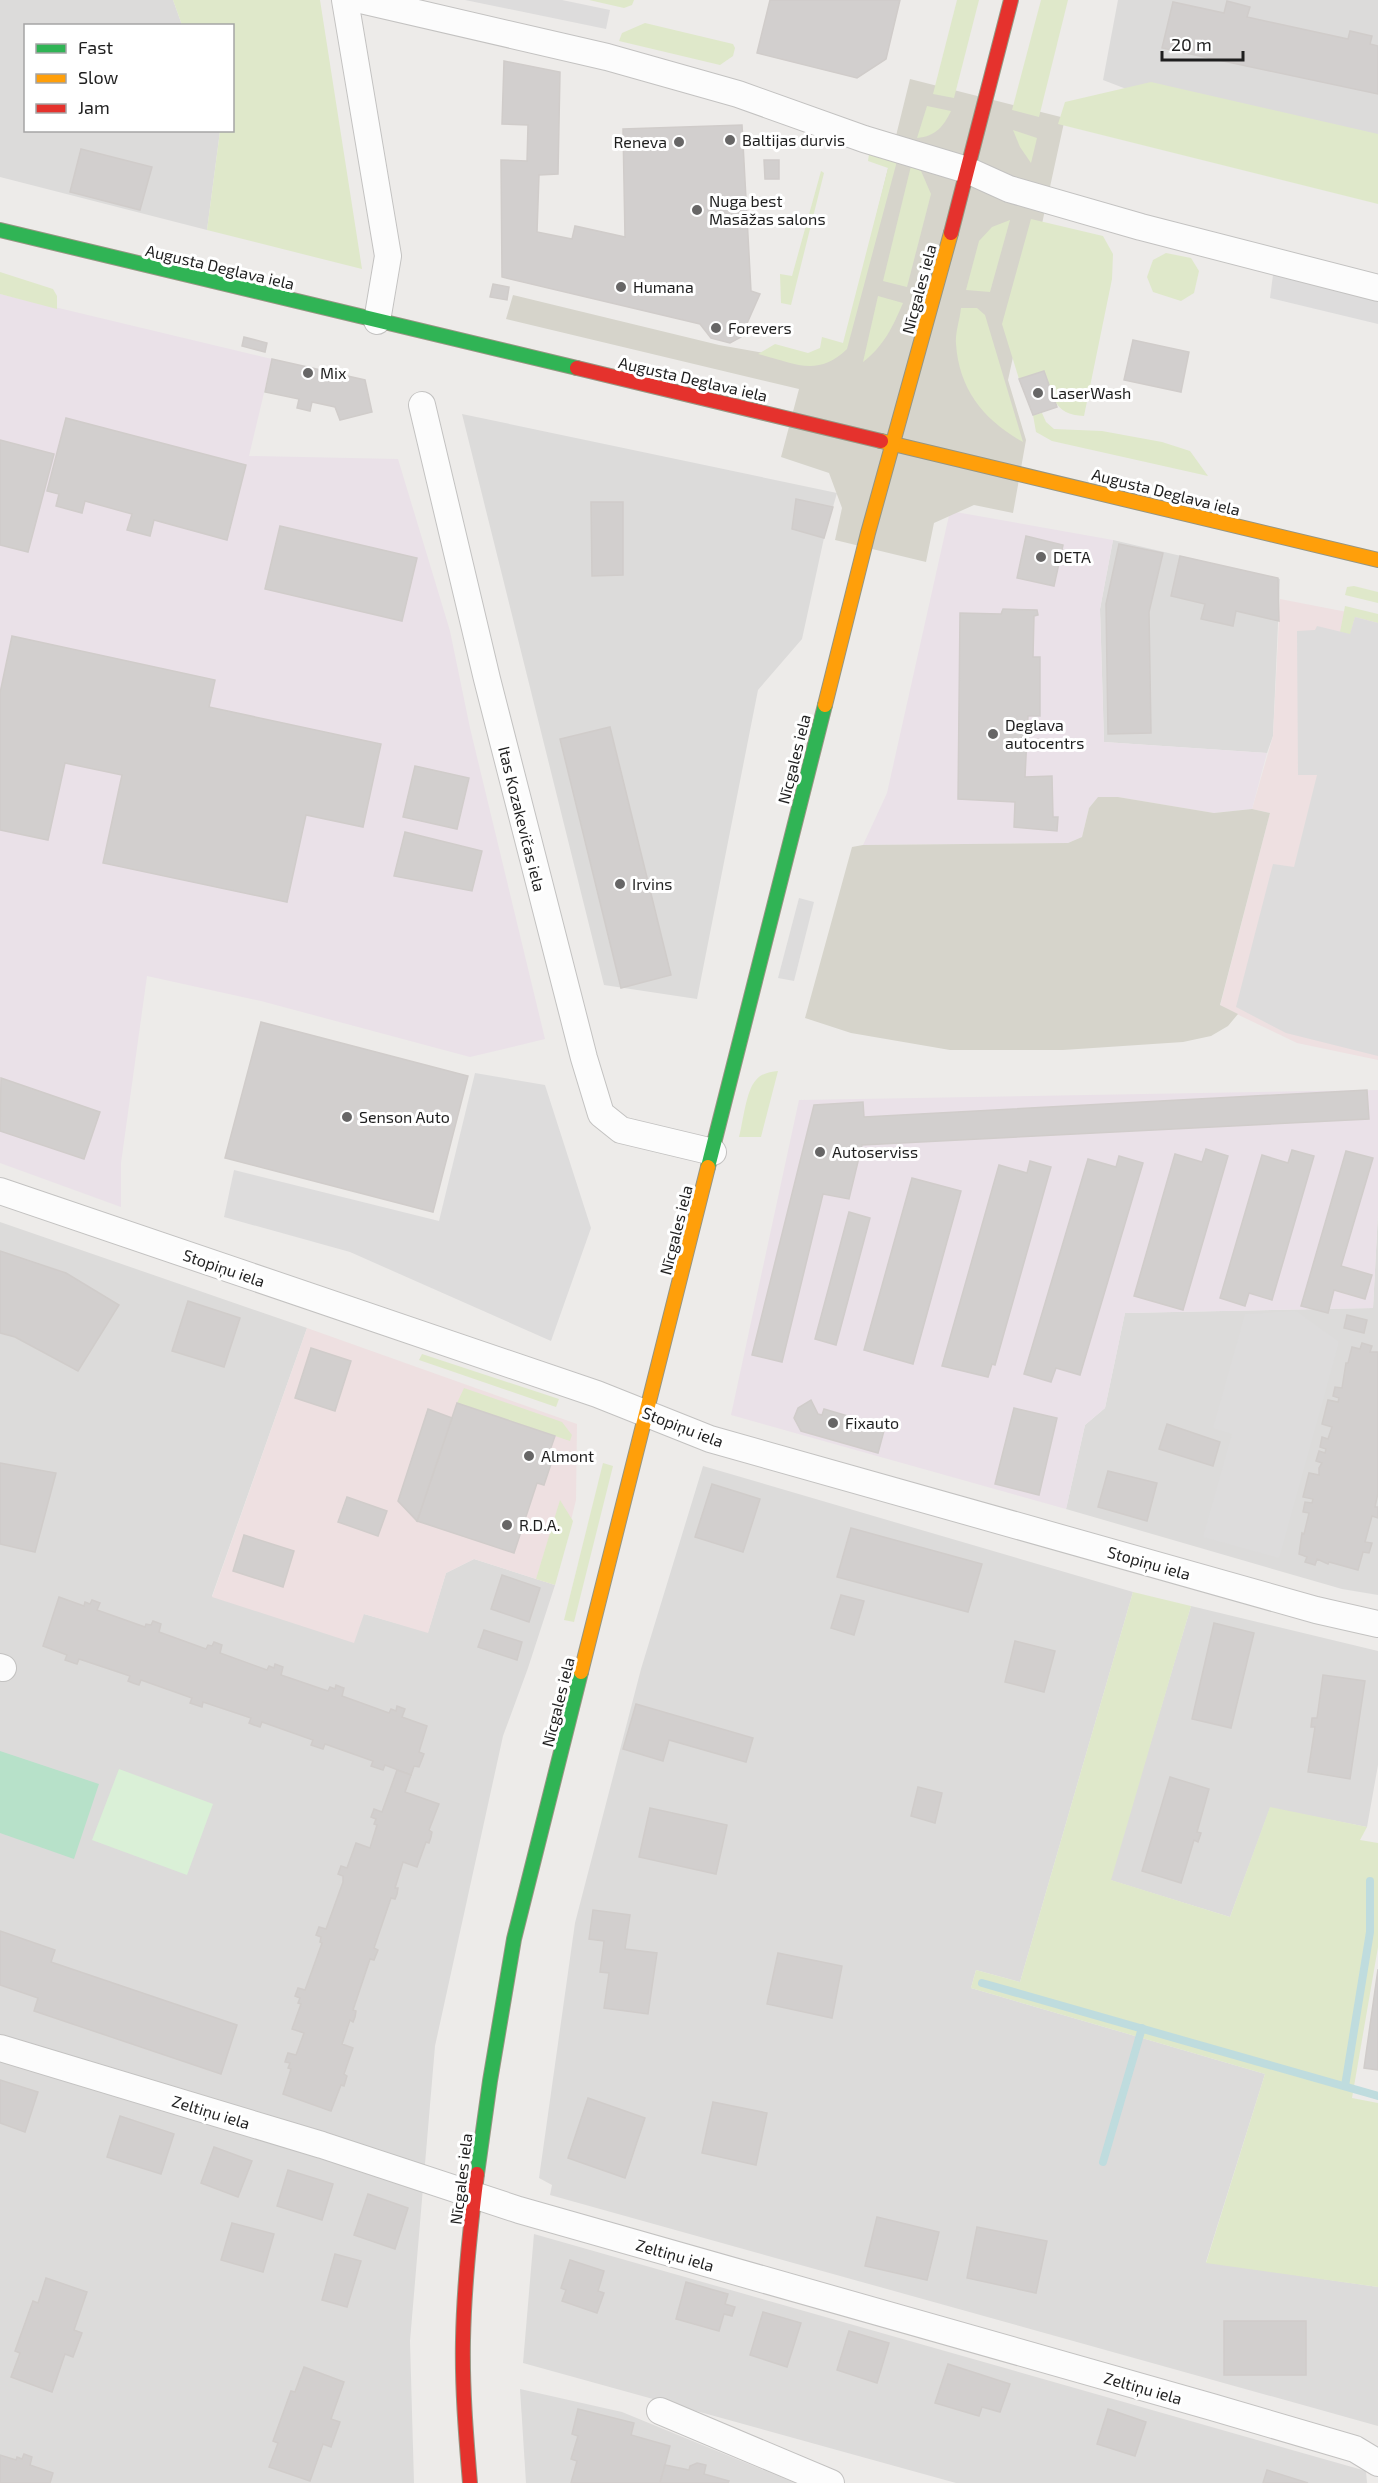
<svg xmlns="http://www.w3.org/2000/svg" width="1378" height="2483" font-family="'Exo 2',sans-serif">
<rect width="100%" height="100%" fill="#edebe9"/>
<g fill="#dcdbda">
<path d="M0,0h173l9,25 -156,1v104l194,1 -13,99 -207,-53z"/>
<path d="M1118,0h260v155l-197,-45 -78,-30z"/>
<path d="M462,414l375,79 -13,45 -22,101 -44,51 -61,309 -93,-14z"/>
<path d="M1113,540l167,39 -7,157 -6,17 -163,-11 -4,-133z"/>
<path d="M1378,1213v382l-36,-6 -276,-80 19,-84 20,-17 20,-95 248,-5z"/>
<path d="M0,1222l307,106 -95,268 152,18 64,18 18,-59 28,-14 81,26 -27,83 -25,68 -68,310 -25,295 4,142h-414z"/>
<path d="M703,1466l430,126 -113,390 -44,-12 -5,18 294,86 -59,188 172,25v139l-828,-231 2,-10 -13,-7 36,-255 66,-254z"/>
<path d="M1191,1606l187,45v114l-11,62 -97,-19 -40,109 -120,-37z"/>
<path d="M534,2234l832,237 1,12h-411l-433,-120z"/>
<path d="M520,2389l102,23 173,71h-269z"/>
</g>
<g fill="#eee0e1">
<path d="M1280,599l98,19v442l-81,-17 -77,-37 50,-193 -18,-4 21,-73z"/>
<path d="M307,1328l270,96 -1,76 -21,85 -81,-26 -28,14 -18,60 -64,-19 -10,29 -142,-46z"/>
</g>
<g fill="#eae1e8">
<path d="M0,294l272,65 -23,97 149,3 52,172 20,97 75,311 -75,18 -209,-56 -114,-25 -26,187v44l-121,-44z"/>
<path d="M950,511l163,29 -13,69 4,133 163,11 -15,56 -38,4 -96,-16h-20l-9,11 -7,29 -14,6 -205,2 24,-52z"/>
<path d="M1378,1090v123l-5,95 -248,5 -20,95 -20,17 -19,84 -335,-94 68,-315z"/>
</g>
<g fill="#d6d4cb">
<path d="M910,79l155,39 -57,262 18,60 -13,73 -39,-8 -40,18 -8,39 -91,-22 7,-32 -13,-35 -48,-16 18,-68 -293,-70 7,-24 206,50 95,17 30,-15z"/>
<path d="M1098,797h20l96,16 38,-4 18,4 -50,192 18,9 -10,12 -17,10 -28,6 -120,8h-113l-99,-17 -46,-15 47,-171 11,-2 205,-2 14,-6 7,-29z"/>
</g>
<g fill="#dfe8ca">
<path d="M173,0h147l42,269 -155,-39 13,-99 12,-1v-104l-50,-1z"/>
<path d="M589,0h45l-2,5 -8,3z"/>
<path d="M957,0h22l-25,98 -21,-4z"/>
<path d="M1041,0h27l-29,117 -27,-7z"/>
<path d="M645,23l88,21 2,4 -2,8 -13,9 -101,-24 3,-8z"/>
<path d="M1151,82l227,52v70l-320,-80 7,-22z"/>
<path d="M927,106l24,5c-8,16 -15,25 -34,27z"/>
<path d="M1013,130l24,8 -6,25 -11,-16z"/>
<path d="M869,154l28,7 -50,188c-30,29 -53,14 -89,5l17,-10 33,9 12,-5 2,-11 21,6 45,-175 -20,-7z"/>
<path d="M911,166l10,5 10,23 -24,93 -24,-6z"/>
<path d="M821,171l3,2 -33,132 -10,-2 -1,-29 12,2z"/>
<path d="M1031,219l72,17 10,18 -1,25 -28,137c-31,-1 -31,-21 -40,-45l-25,8 -17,-55z"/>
<path d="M1010,220l-20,72 -24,-2 13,-49 13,-14z"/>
<path d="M1166,253l25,5 8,13 -5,22 -13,8 -28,-9 -6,-15 6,-17z"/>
<path d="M0,272l53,17 4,7v13l-57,-15z"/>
<path d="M878,296l25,7c-10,23 -19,43 -40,59z"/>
<path d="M961,308h16l8,7 38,127c-38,-21 -64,-52 -67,-98 -1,-11 4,-25 5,-36z"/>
<path d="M1042,413l4,9 8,7 48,2 60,11 28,9 18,25 -156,-35 -16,-9 -3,-17z"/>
<path d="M1354,586l24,6v11l-33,-8 2,-8z"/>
<path d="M1345,606l33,8v9l-23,-6 -5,18 -10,-3z"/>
<path d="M778,1071l-17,66h-22c4,-14 7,-47 17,-57 6,-7 14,-8 22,-9z"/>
<path d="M422,1354l137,45 -3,8 -137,-47z"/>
<path d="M464,1388l98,34 10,13 -2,6 -113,-38z"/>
<path d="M603,1463l10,3 -39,156 -10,-2z"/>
<path d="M560,1500l13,21 -18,64 -19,-6z"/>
<path d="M1133,1592l58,14 -80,274 119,37 40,-110 97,20 -7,13 18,3v104l-26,151 26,5v184l-172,-24 59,-189 -294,-86 5,-18 44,12z"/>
</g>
<path fill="#daf0d7" d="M119,1769l94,35 -26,71 -95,-35z"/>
<path fill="#b7e1c9" d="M0,1751l99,33 -25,75 -74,-26z"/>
<g fill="#dddcdc">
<path d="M465,0h97l48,10 -4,19z"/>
<path d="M1273,275l105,26v23l-108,-26z"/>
<path d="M1355,617l23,6v433l-92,-23 -50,-26 37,-143 21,3 23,-92h-19l-1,-144 18,-1 2,-4 33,8z"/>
<path d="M799,898l15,4 -20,79 -16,-3z"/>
<path d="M475,1073l70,12 46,143 -40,113 -201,-89 -126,-35 10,-47 205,51z"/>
<path d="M1296,1311l43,31 -60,216 -76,-21 29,-103 -19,-6 32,-114z"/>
</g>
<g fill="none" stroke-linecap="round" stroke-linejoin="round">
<g stroke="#bfdcde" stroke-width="8">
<path d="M982,1983l396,113"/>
<path d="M1345,2086l25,-154v-51"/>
<path d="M1103,2162l39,-134"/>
</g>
</g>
<g fill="#d2cfce" stroke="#d0ccca" stroke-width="1.5">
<path d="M770,0h130l-14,59 -29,19 -100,-25z"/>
<path d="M1227,1l23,6 -3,10 101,22 2,-8 22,5 -2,8 8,2v48l-216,-46 11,-46 51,11z"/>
<path d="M504,61l56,11 -2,102 -19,1 -2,57 35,7 3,-13 50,11 -2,-108 119,-4 9,166 9,3 -19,43 -11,6 -19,-5 -11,-14 -198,-47 -1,-117 26,1 1,-36 -26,-1z"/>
<path d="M81,149l71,18 -12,43 -70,-18z"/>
<path d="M764,160h15v19h-14z"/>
<path d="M493,284l16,3 -2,13 -17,-3z"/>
<path d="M244,337l23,6 -2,9 -23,-6z"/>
<path d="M1133,340l56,12 -8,40 -57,-12z"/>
<path d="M272,359l93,21 7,32 -32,8 -5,-13 -23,-5 -2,9 -13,-3 2,-9 -34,-7z"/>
<path d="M1044,371l13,36 -24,8 -14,-36z"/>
<path d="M66,418l180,47 -19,75 -73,-20 -4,16 -23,-6 5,-16 -47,-13 -3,12 -26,-7 3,-12 -12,-3z"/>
<path d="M0,440l54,14 -26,98 -28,-7z"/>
<path d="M796,499l37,8 -9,31 -32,-9z"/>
<path d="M591,502h32v73l-31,1z"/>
<path d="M280,526l137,32 -15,63 -137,-32z"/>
<path d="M1026,536l37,9 -9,41 -37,-8z"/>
<path d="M1119,544l44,9 -14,59 2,121 -43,1 -2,-130z"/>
<path d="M1180,556l98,22 1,43 -43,-10 -3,15 -32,-7 4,-15 -34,-8z"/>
<path d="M1003,609l34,1 1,5 -4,1 -1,41h7v59h-12l-3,61 27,-1 1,41h5l-1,14 -43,-4 1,-25 -57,-3 2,-186 41,1z"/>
<path d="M12,636l203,44 -6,27 172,37 -18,83 -57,-12 -19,87 -184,-39 19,-88 -57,-12 -17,77 -48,-10v-137z"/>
<path d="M610,727l61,248 -50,13 -61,-249z"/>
<path d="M415,766l54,12 -12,51 -54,-12z"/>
<path d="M405,832l77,19 -10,40 -78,-15z"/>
<path d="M261,1022l207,54 -35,136 -208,-54z"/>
<path d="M1,1078l99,34 -16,47 -84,-28z"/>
<path d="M1367,1090l2,29 -507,26 -13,54 -26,-5 -41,168 -30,-7 62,-250 49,-3 1,15z"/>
<path d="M1206,1149l22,7 -45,154 -49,-14 41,-142 27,8z"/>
<path d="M1292,1150l22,6 -42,144 -23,-7 -4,13 -25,-8 42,-143 26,8z"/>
<path d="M1346,1151l27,7 -32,108 31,9 -7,24 -31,-9 -6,23 -27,-7z"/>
<path d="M1119,1156l24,7 -63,212 -24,-7 -5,14 -27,-8 64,-215 28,8z"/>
<path d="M1030,1161l21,6 -56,198 -3,-1 -4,13 -46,-11 57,-201 28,8z"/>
<path d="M912,1178l49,13 -48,173 -49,-14z"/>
<path d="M849,1212l21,6 -34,127 -21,-6z"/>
<path d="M0,1251l66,22 53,32 -41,66 -63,-34 -15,-4z"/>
<path d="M188,1301l52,17 -16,49 -52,-16z"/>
<path d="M1347,1315l20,5 -3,13 -20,-5z"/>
<path d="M1362,1343l10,3 -2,6h8v141l-3,14h3v11l-6,-2 -7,26 7,1 -3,10 -6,-1 -5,18 -29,-8 -1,2 -11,-5 -2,6 -10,-3 2,-5 -8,-3 3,-21 2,1 5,-21 -6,-1 2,-10 7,1 1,-4 -10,-2 6,-24 10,2v-7l3,-5 -6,-2 3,-10 6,2 1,-4 -6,-2 2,-10 6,2 4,-12 -10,-3 6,-24 10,2 1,-4 -6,-2 2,-9 7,1 4,-25h2l4,-16 8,2z"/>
<path d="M311,1348l40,13 -16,50 -40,-13z"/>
<path d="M811,1400l7,14 4,1 2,-6 61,18 -7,26 -77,-22 -7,-13 4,-10z"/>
<path d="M457,1403l98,33 -8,23 5,2 -8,24 -7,-2 -23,70 -97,-32z"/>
<path d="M1014,1408l43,10 -18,77 -44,-11z"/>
<path d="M428,1409l24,9 -35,103 -19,-20z"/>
<path d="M1167,1424l53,18 -7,24 -54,-17z"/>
<path d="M0,1463l56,10 -21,79 -35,-8z"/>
<path d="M1108,1471l49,12 -10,38 -49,-14z"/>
<path d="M712,1484l48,15 -17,53 -48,-15z"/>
<path d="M347,1497l40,14 -9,25 -40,-14z"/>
<path d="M851,1528l131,36 -14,48 -131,-35z"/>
<path d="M244,1535l50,16 -11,36 -50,-16z"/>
<path d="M502,1575l38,13 -11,34 -38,-13z"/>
<path d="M841,1595l23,6 -10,34 -23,-7z"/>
<path d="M59,1597l25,9 1,-4 5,2 2,-4 8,3 -3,7 48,17 1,-3 5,1 2,-4 8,3 -2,8 47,17 2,-4 4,1 2,-4 8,3 -2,8 47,17 2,-4 5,2 1,-4 8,3 -2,8 47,16 2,-4 5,2 1,-4 5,2 3,1 -2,8 47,17 2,-4 5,2 1,-5 8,3 -3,8 25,9 -8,26 5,2 -5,13 -5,-1 -3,9 -26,-10 -2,5 -12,-4 2,-5 -48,-17 -2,5 -12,-4 2,-5 -51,-18 -2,5 -6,-2 -5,-2 2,-5 -48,-16 -1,5 -12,-4 2,-5 -51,-18 -2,5 -6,-2 -5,-2 2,-5 -51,-17 -2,5 -12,-4 2,-5 -24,-9z"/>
<path d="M1214,1623l40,10 -23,95 -39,-9z"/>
<path d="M484,1630l38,12 -5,18 -39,-13z"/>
<path d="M1015,1641l40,10 -11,41 -39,-10z"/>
<path d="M1323,1675l42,6 -15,98 -42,-7 7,-45h-4l1,-9h5z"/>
<path d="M636,1704l117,34 -7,24 -77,-22 -6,21 -40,-12z"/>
<path d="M397,1770l14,5 -6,17 34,12 -10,26 3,2 -1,5 -2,6 -3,-1 -9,25 -14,-5 -8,26h3l-1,6 -2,5 -4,-1 -17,50 4,2 -4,10 -4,-1 -17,51 3,1 -1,6 -2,5 -3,-2 -8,24 11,4 -9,26 3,2 -3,10 -3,-1 -10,26 -48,-17 8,-25 -3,-1 2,-5 -5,-1 3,-9 8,2 8,-22 -12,-4 9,-25 -3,-1 2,-5 -5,-2 3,-8 7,2 17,-47 -2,-1 1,-5 -5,-2 3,-8 7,2 17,-47v-6l-5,-2 3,-8 6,2 9,-25 14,5 7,-23 -3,-1 2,-5 -5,-2 3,-8 8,3z"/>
<path d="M1170,1777l39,12 -12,43 4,1 -3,9 -4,-2 -13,43 -39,-12z"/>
<path d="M918,1787l24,6 -7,30 -24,-7z"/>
<path d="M650,1808l77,17 -11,49 -77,-17z"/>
<path d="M593,1910l37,5 -5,34 32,4 -9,61 -44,-6 5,-35 -9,-1 4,-31 -15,-2z"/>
<path d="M0,1931l55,19 -4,12 186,63 -16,49 -187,-63 4,-13 -38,-13z"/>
<path d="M778,1953l64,13 -10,52 -65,-14z"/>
<path d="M1378,1969v101l-14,-2z"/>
<path d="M0,2080l38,12 -13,40 -25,-9z"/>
<path d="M588,2098l57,20 -20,60 -57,-20z"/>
<path d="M713,2102l54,11 -11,52 -54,-12z"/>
<path d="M120,2116l54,18 -13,40 -54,-17z"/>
<path d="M214,2147l38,14 -14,36 -37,-14z"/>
<path d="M288,2170l45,14 -11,36 -45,-14z"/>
<path d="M368,2194l40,14 -13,41 -41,-14z"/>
<path d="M877,2217l62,15 -12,48 -62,-14z"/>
<path d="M232,2223l42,11 -11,38 -42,-12z"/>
<path d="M977,2227l70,14 -11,52 -69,-15z"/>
<path d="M335,2254l26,7 -14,46 -25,-7z"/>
<path d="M570,2260l34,11 -6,20 6,2 -7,20 -35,-12 4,-11 -5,-2z"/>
<path d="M46,2278l41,14 -13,38 8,3 -9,24 -8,-3 -13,38 -41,-15 9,-24 -5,-2 18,-50 5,2z"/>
<path d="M686,2282l42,12 -3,10 10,3 -3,9 -8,-2 -5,17 -43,-12z"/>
<path d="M763,2312l38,11 -14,44 -37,-12z"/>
<rect x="1224" y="2321" width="82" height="54"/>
<path d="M849,2331l40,12 -12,40 -40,-13z"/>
<path d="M948,2364l62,20 -10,28 -18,-5 -3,9 -44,-13z"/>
<path d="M304,2367l40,15 -13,37 9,3 -9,25 -8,-3 -13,37 -41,-14 9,-24 -5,-2 18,-50 4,1z"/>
<path d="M578,2409l56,14 -3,12 39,11 -10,37h-89l6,-22 -6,-2 7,-23 -6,-2z"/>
<path d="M1108,2409l38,13 -11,34 -38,-12z"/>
<path d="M24,2454l8,3 -2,8 23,8 -3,10h-50v-28l16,5 1,-3 5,2z"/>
<path d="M697,2463l9,2 -2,9 25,7 -1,2h-68l5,-18 24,5 1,-4z"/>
<path d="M1267,2470l41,13h-45z"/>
</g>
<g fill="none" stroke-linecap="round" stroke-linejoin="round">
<defs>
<g id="street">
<path d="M345,0l43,256 -11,65"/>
<path d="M361,0l246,57 131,37 126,45 103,31 42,19 132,38 237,61"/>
<path d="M422,405l65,274 97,379 17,56 20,16 92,22"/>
<path d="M0,1191l597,203 113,45 606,171 62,14"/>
<path d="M0,1667l3,1"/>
<path d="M0,2048l322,97 197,65 693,197 143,42 23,14"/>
<path d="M660,2411l171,72"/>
</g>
<g id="fast">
<path d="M0,230l577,138"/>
<path d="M708,1167l117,-462"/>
<path d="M477,2174l13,-93 24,-142 67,-267"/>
</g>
<g id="slow">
<path d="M881,441l497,119"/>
<path d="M825,705l43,-172 83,-300"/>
<path d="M581,1672l127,-505"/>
</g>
<g id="jam">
<path d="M951,233l60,-233"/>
<path d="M577,368l304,73"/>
<path d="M470,2483c-4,-48 -8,-95 -7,-143 1,-55 7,-111 14,-166"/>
</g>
</defs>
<use href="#street" stroke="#c3c2c1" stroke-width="28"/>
<use href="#fast" stroke="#969582" stroke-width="16"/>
<use href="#slow" stroke="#969582" stroke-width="16"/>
<use href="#jam" stroke="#969582" stroke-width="16"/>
<use href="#street" stroke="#fcfcfc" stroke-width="26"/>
<use href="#fast" stroke="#30b455" stroke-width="14"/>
<use href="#slow" stroke="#ff9f0a" stroke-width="14"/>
<use href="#jam" stroke="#e5322d" stroke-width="14"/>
</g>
<g fill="#676666" stroke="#fff" stroke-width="2">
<circle cx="730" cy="140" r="6"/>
<circle cx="679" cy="142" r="6"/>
<circle cx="697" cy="210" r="6"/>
<circle cx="621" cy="287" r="6"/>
<circle cx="716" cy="328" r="6"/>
<circle cx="308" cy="373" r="6"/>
<circle cx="1038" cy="393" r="6"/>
<circle cx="1041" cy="557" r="6"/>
<circle cx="993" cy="734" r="6"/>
<circle cx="620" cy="884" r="6"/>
<circle cx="347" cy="1117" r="6"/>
<circle cx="820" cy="1152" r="6"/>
<circle cx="833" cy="1423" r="6"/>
<circle cx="529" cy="1456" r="6"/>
<circle cx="507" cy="1525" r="6"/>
</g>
<g text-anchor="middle" stroke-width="6" stroke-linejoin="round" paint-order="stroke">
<g font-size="16" fill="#1f1f1f" stroke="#fff" text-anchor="start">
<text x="742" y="146">Baltijas durvis</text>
<text x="667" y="148" text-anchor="end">Reneva</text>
<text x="709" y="207">Nuga best<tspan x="709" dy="18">Masāžas salons</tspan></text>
<text x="633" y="293">Humana</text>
<text x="728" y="334">Forevers</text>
<text x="320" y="379">Mix</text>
<text x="1050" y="399">LaserWash</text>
<text x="1053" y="563">DETA</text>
<text x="1005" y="731">Deglava<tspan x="1005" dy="18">autocentrs</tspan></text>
<text x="632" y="890">Irvins</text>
<text x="359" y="1123">Senson Auto</text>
<text x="832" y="1158">Autoserviss</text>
<text x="845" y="1429">Fixauto</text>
<text x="541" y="1462">Almont</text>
<text x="519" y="1531">R.D.A.</text>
</g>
<g font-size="16" fill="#1f1f1f" stroke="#fff">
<text transform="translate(220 267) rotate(13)" y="6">Augusta Deglava iela</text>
<text transform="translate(919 289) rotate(-75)" y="6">Nīcgales iela</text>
<text transform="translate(693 379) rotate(13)" y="6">Augusta Deglava iela</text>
<text transform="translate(1166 492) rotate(14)" y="6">Augusta Deglava iela</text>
<text transform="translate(794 759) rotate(-76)" y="6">Nīcgales iela</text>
<text transform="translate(522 819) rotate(76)" y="6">Itas Kozakevičas iela</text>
<text transform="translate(676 1230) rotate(-76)" y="6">Nīcgales iela</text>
<text transform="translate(224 1268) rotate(19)" y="6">Stopiņu iela</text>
<text transform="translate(683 1427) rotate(21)" y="6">Stopiņu iela</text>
<text transform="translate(1149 1563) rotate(16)" y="6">Stopiņu iela</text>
<text transform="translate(558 1702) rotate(-76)" y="6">Nīcgales iela</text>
<text transform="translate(211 2112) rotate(17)" y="6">Zeltiņu iela</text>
<text transform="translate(461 2179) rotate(-83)" y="6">Nīcgales iela</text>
<text transform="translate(675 2255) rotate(16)" y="6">Zeltiņu iela</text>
<text transform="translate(1143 2388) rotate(16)" y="6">Zeltiņu iela</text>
</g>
</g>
<rect x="24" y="24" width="210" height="108" fill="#ffffff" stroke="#a5a5a5" stroke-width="1.5"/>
<rect x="36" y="44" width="30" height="9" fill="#30b455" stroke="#a5a5a5" stroke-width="1.5"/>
<text x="78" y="54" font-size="18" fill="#1f1f1f">Fast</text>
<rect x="36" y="74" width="30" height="9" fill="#ff9f0a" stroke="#a5a5a5" stroke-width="1.5"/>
<text x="78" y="84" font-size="18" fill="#1f1f1f">Slow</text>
<rect x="36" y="104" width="30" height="9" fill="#e5322d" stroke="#a5a5a5" stroke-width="1.5"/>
<text x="78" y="114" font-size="18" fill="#1f1f1f">Jam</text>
<path d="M1162 51v9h81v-9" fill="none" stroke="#1f1f1f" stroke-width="3"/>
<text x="1171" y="51" font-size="18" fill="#1f1f1f" stroke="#ffffff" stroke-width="4.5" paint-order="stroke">20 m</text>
</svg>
